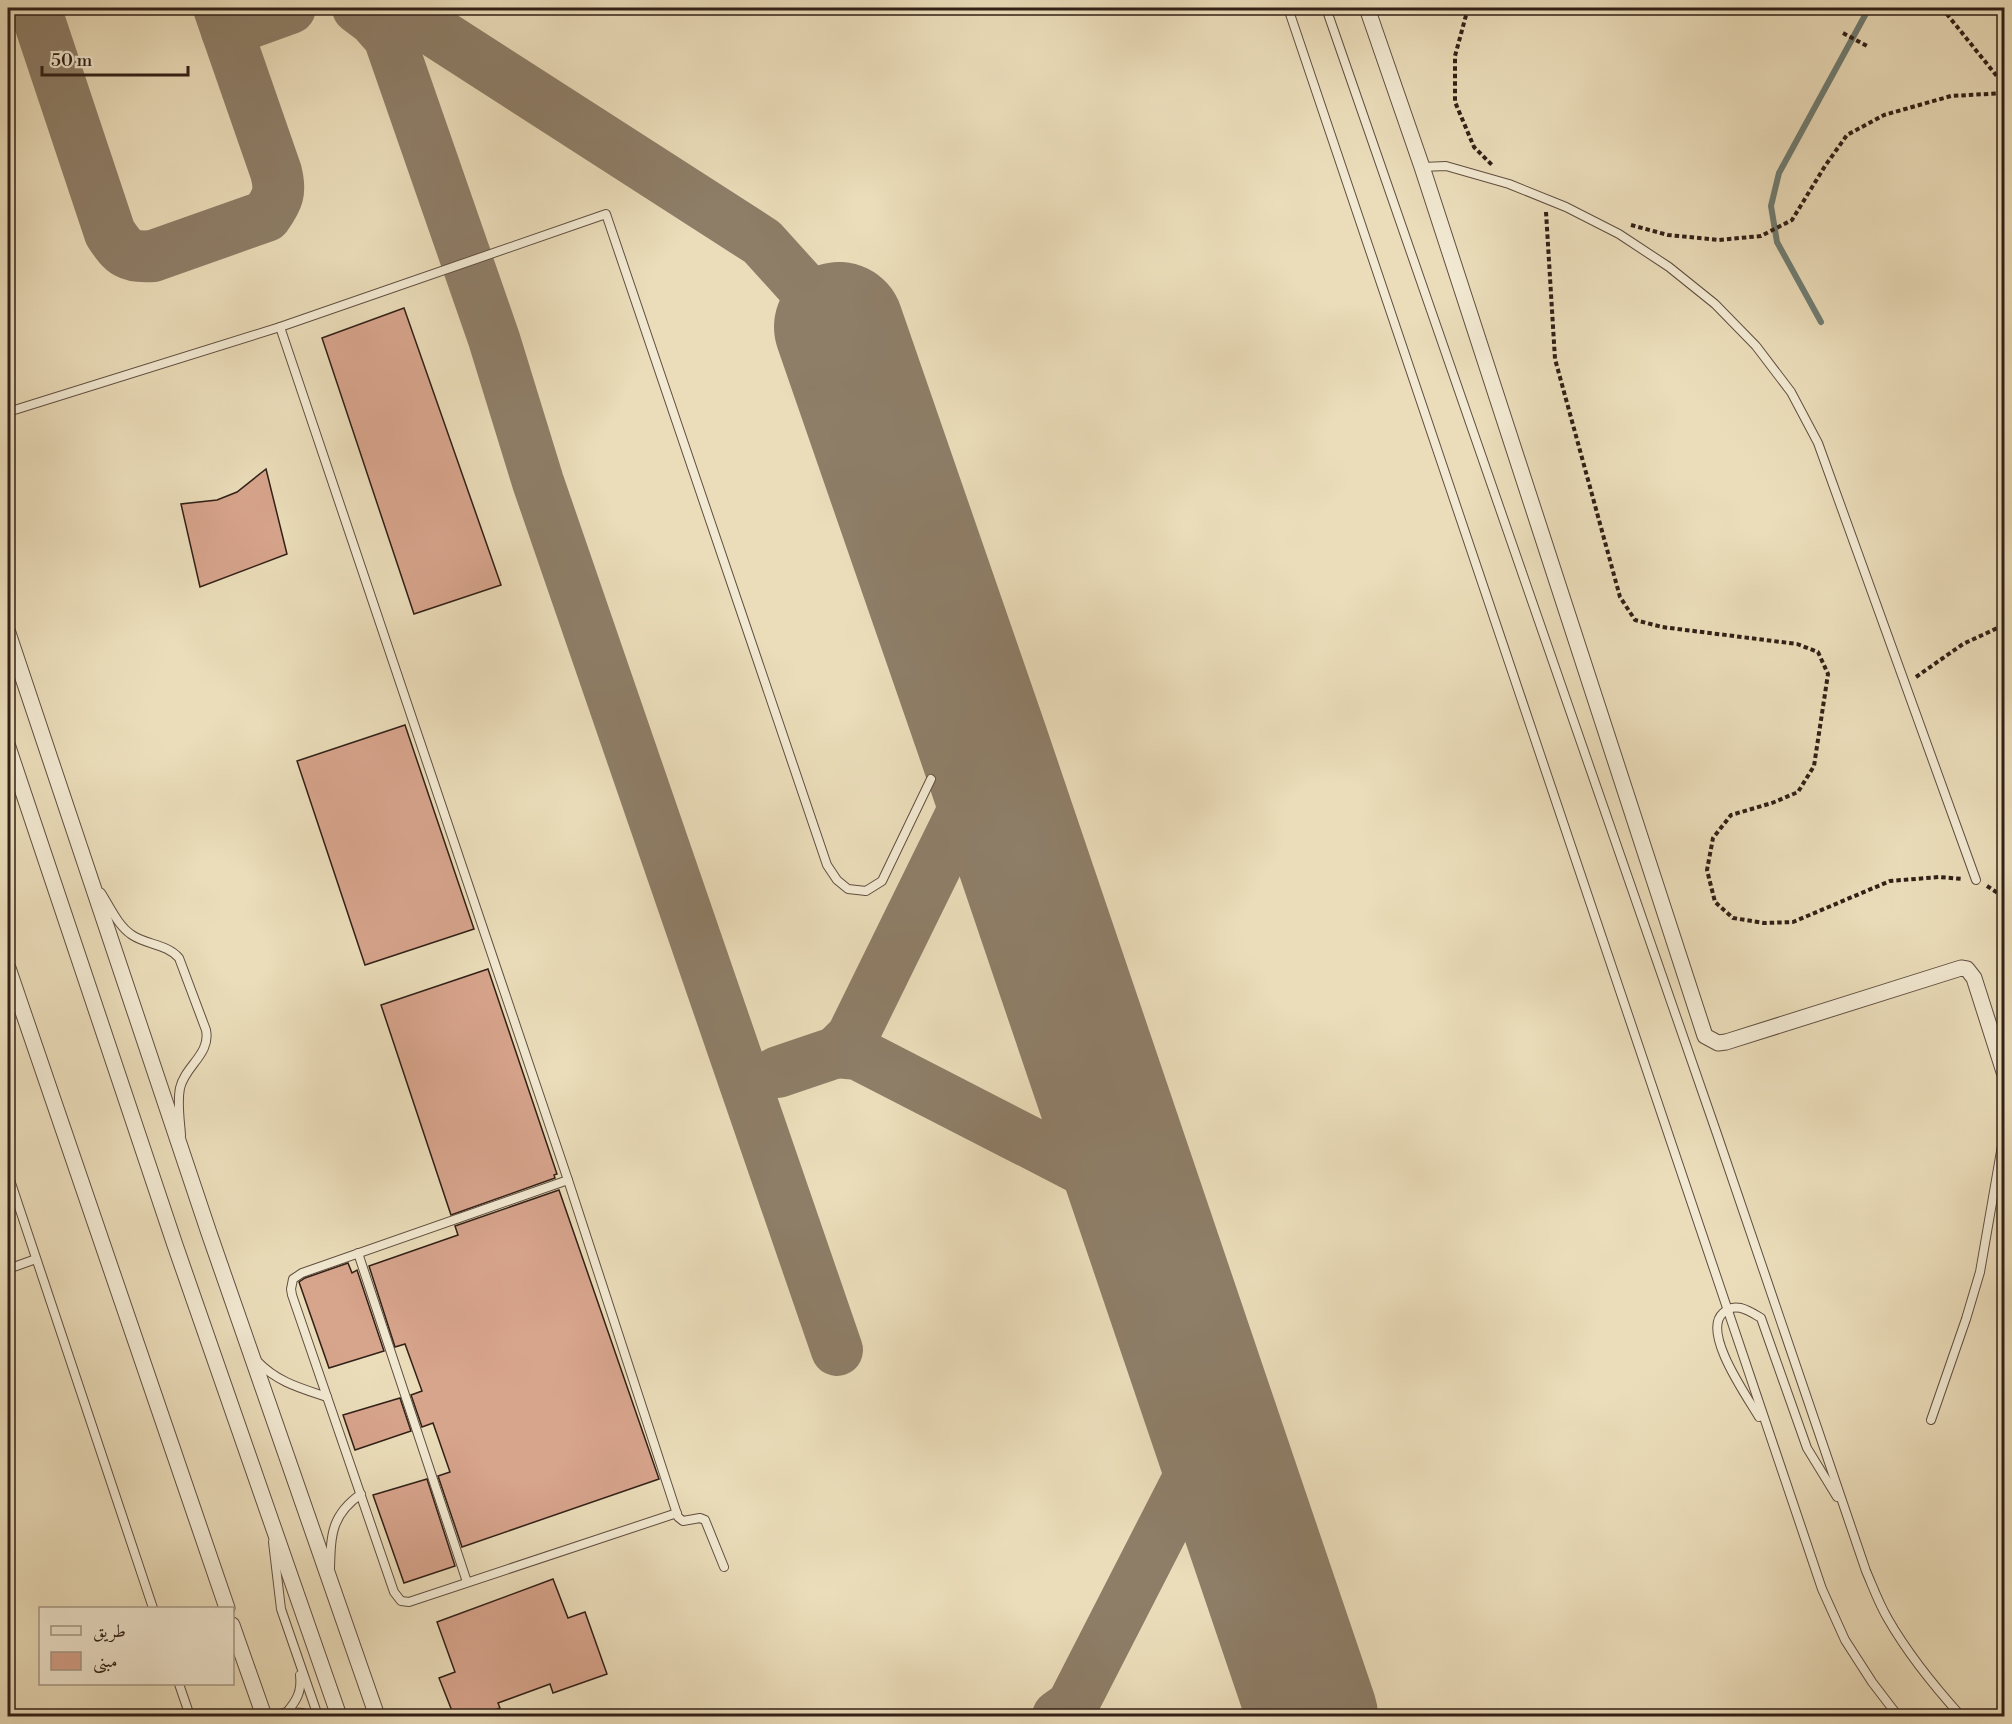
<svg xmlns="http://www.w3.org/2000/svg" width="2012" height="1724" font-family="'Libre Bodoni',Amiri,serif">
<rect width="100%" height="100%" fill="#ebddba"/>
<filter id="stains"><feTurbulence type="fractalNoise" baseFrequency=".00333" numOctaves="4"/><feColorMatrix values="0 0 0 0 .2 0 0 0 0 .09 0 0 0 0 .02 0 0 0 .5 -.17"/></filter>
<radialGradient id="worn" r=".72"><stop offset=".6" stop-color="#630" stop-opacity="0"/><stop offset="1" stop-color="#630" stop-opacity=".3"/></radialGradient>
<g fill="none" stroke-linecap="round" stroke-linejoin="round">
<path stroke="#6f7d73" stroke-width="6" d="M1821,322l-44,-80 -6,-36 8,-33 90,-165"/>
<g stroke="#8e7e68" stroke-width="52">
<path d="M35,8l75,225c13,20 19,25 43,23l113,-40c12,-17 15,-24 10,-44l-57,-164"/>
<path d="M358,8l16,12 15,17 105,302 44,143 299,868"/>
<path d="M390,8l16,5 356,229 77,85"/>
<path d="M227,31l63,-23"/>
<path d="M984,746l-8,38 -16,33 -108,220 -15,15 21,2 222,114 33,18 29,27"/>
<path d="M778,1072l59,-20"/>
<path d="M1058,1716l14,-10 127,-248 5,-35 -6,-45"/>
</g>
<path stroke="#8e7e68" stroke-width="130" d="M839,327l145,419 329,970"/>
</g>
<g fill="#d7a48c" stroke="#312017" stroke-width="1.5">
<path d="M404,308l97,277 -87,29 -92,-276z"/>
<path d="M266,469l21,85 -87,33 -19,-83 36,-4 20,-8z"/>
<path d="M405,725l69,204 -109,36 -68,-204z"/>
<path d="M488,969l69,205 -3,1 1,3 -104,37 -70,-210z"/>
<path d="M559,1190l100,289 -197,68 -24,-71 12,-4 -17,-49 -11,4 -11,-32 11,-4 -17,-47 -10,3 -26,-81 89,-31 -3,-9z"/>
<path d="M348,1263l4,10 5,-3 27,81 -55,17 -30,-86 6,-4z"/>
<path d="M400,1398l11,33 -56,19 -12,-35z"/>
<path d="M427,1479l28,87 -51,17 -31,-88z"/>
<path d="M553,1579l15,39 17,-6 22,62 -54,19 -3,-9 -52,19 2,5 -21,8h-25l-15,-38 16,-6 -18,-50z"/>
</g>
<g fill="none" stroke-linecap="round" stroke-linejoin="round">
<defs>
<g id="lane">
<path d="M1288,8l534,1581 23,51 27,42 26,34"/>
<path d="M1326,8l391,1126 149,437c7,16 13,33 22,48 20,35 46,67 73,97"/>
<path d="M1422,167l24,-1 63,18 57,23 53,27 50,33 46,37 41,42 35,46 27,51 158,437"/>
<path d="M8,412l272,-85"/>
<path d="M101,893c9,14 17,33 31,42 15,10 35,9 47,23l27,72c5,24 -21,36 -26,58 -3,15 0,32 1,47"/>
<path d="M8,1174l145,434"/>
<path d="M568,1180l-266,93 -9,6 -2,10 1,6 102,297 7,9 8,1 268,-89"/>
<path d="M358,1253l109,329"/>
<path d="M8,1269l28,-10"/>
<path d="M257,1361c20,21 43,27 70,36"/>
<path d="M1759,1417c-11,-19 -58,-85 -36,-104 12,-12 26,-2 38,5l46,130 30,49"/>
<path d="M1931,1420l35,-101 14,-47 24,-138"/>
<path d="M273,1542l8,67 37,107"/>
<path d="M724,1567l-19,-47 -5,-2 -17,3 -5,-4 -110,-337 -288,-853 326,-113 221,651 10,15 11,9 18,2 16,-10 49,-102"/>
<path d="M330,1568c1,-33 1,-53 31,-74"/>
<path d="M300,1675c2,16 -3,25 -13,37l16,1 5,3"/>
<path d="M179,1684l11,32"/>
<path d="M271,1716l16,-4"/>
</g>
<g id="street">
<path d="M1367,8l55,159 283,869 13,7 8,-1 235,-74 6,1 7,9 30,94"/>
<path d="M8,633l201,600 168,483"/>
<path d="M8,747l167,498 164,471"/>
<path d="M8,968l219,640"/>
<path d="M232,1625l32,91"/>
</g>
</defs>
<use href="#lane" stroke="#604f40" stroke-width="10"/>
<use href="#street" stroke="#604f40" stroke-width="17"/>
<g stroke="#312017" stroke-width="4" stroke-dasharray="4.5 3" stroke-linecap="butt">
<path d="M1468,8l-13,48v46l19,45 18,18"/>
<path d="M1942,8l62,77"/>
<path d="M1843,33l24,13"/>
<path d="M1546,212l9,147 65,238 15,23 27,7 135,17 21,8 10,22 -14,92 -16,26 -26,11 -41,12 -18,23 -6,32 8,32 18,16 31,5 29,-1 97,-41 49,-4 24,2"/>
<path d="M1631,225l37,10 51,5 42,-4 31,-16 33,-54 22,-31 37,-20 67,-19 53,-3"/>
<path d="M1916,677l47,-33 41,-19"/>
<path d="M1987,886l17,11"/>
</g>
<use href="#lane" stroke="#f2e9d2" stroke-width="8"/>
<use href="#street" stroke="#f2e9d2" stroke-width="15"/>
</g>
<rect width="2012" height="1724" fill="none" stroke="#ebddba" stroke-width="30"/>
<rect x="9" y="9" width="1994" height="1706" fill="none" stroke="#312017" stroke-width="3"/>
<rect x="15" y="15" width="1982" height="1694" fill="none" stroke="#312017" stroke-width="1.5"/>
<rect x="39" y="1607" width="195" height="78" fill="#f2e9d2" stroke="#a59987" stroke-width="1.5"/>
<rect x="51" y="1626" width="30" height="9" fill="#f2e9d2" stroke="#a59987" stroke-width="1.5"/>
<text x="93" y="1637" font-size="18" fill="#312017">طريق</text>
<rect x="51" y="1652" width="30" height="18" fill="#d7a48c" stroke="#a59987" stroke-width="1.5"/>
<text x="93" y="1667" font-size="18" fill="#312017">مبنى</text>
<path d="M42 66v9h146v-9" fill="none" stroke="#312017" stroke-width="3"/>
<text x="51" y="66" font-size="18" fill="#312017" stroke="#f2e9d2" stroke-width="4.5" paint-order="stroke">50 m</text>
<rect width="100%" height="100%" filter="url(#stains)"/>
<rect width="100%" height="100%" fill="url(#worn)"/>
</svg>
